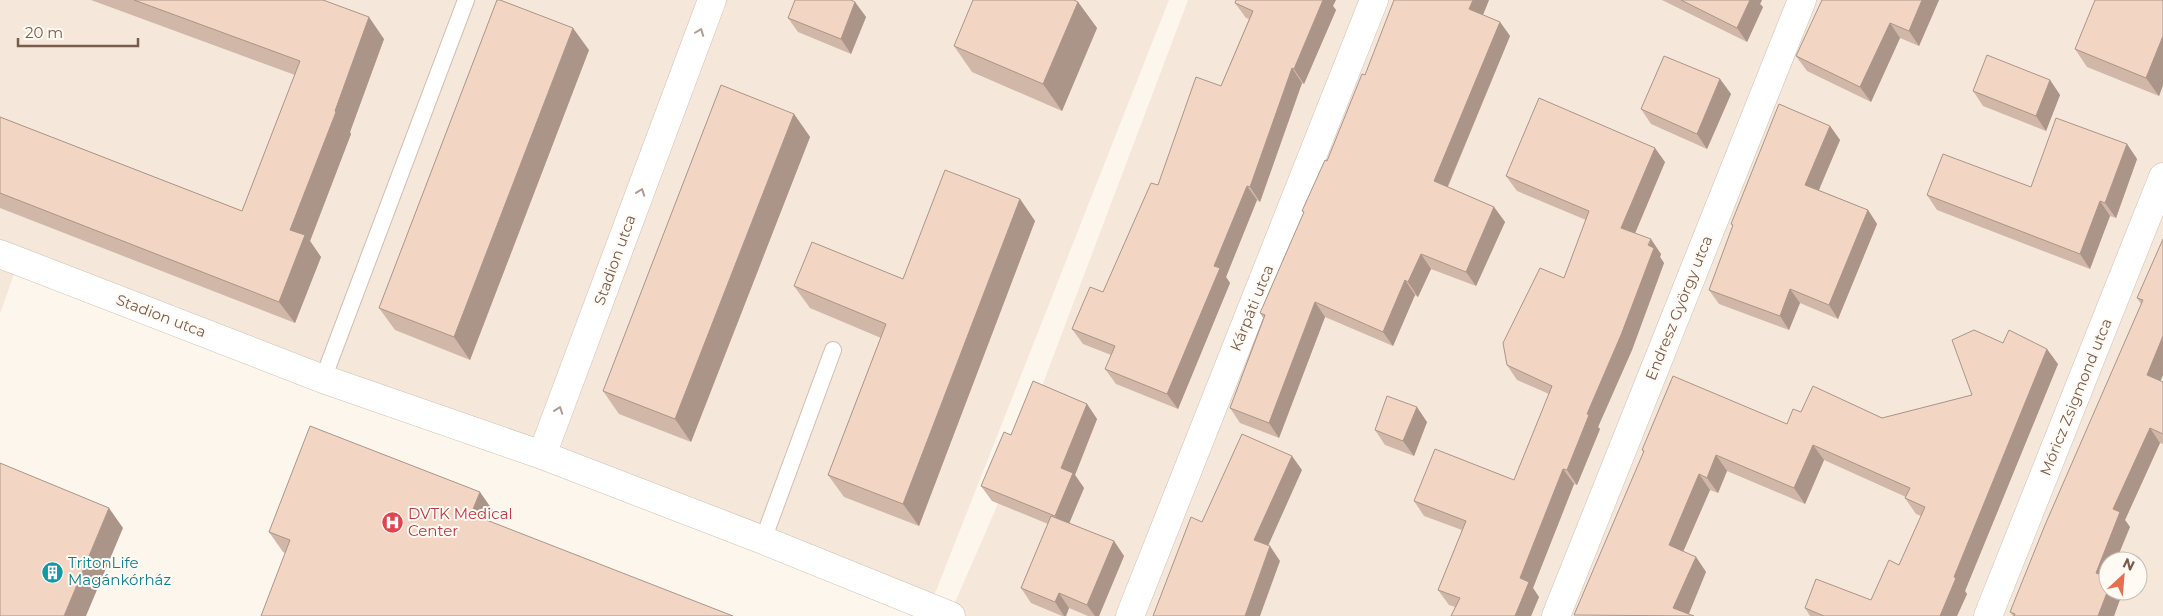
<svg xmlns="http://www.w3.org/2000/svg" width="2163" height="616" font-family="Montserrat,sans-serif">
<rect width="100%" height="100%" fill="#fdf6ec"/>
<g fill="#f5e8da" fill-rule="evenodd">
<path d="M0,0h1169l-237,601 -913,-341 -19,54z"/>
<path d="M1188,0h975v616h-1214l45,-103zM2108,561h30v30h-30z"/>
</g>
<g fill="none" stroke-linecap="round" stroke-linejoin="round">
<defs>
<g id="service">
<path d="M323,379l143,-379"/>
<path d="M763,540l70,-190"/>
</g>
<g id="minor">
<path d="M0,254l323,125 219,76 221,85 188,76"/>
<path d="M542,455l170,-455"/>
<path d="M1130,616l244,-616"/>
<path d="M1556,616l246,-616"/>
<path d="M1988,616l175,-439"/>
</g>
</defs>
<use href="#service" stroke="#d1beb0" stroke-width="18"/>
<use href="#minor" stroke="#d1beb0" stroke-width="29"/>
<use href="#service" stroke="#fff" stroke-width="16"/>
<use href="#minor" stroke="#fff" stroke-width="28"/>
</g>
<g fill="#d1b7a8">
<path d="M91,0h232l61,39 -34,93 1,2 -41,107 11,16 -26,66 -295,-115v-91l242,94 53,-136z"/>
<path d="M1489,0l-6,15 17,7 10,14 -62,151 46,20 11,15 -29,64 -45,-17 -13,28 -3,-2 -22,51 -68,-29 -46,121 -39,-15 -10,-15 33,-90 -3,-5 44,-100 -2,-2 25,-50 38,-86z"/>
<path d="M1662,0h100l-2,4 3,3 -16,35z"/>
<path d="M1939,0l-20,46 -19,-8 -29,64 -64,-31 -11,-15z"/>
<path d="M2163,0v85l-4,11 -72,-29 -12,-18z"/>
<path d="M855,2l11,15 -15,37 -53,-22 -10,-14z"/>
<path d="M1078,2l19,26 -35,83 -90,-39 -18,-26z"/>
<path d="M1235,3l98,3 3,4 -32,74 -2,-1 -42,119 -3,-2 -31,77 4,6 -52,126 -62,-25 -11,-15 6,-14 -28,-11 -11,-15 31,-37 55,-107 63,-99 28,-67 -3,-1z"/>
<path d="M589,50l-119,310 -75,-30 -16,-22z"/>
<path d="M1720,79l11,15 -24,55 -56,-25 -10,-15z"/>
<path d="M2050,80l10,15 -14,36 -63,-25 -10,-15z"/>
<path d="M794,114l16,23 -119,305 -72,-28 -16,-23z"/>
<path d="M1830,126l10,14 -21,50 49,20 9,14 -39,95 -38,-16 -11,27 -70,-26 -10,-14 24,-64 -2,-2z"/>
<path d="M2127,144l10,15 -21,59 -6,-2 -20,53 -153,-59 -10,-15 104,-8z"/>
<path d="M1665,162l-30,71 26,21 -1,3 4,6 -32,87 -34,77 2,2 -23,56 -3,-1 -41,104 6,9 -8,19h-80l4,-9 -6,-2 -11,-15 24,-60 -38,-14 -10,-15 100,-21 35,-86 -32,-14 -10,-15 57,-87 22,-58 -69,-29 -11,-15z"/>
<path d="M1020,199l15,22 -116,305 -75,-29 -16,-22 53,-137 -71,-30 -16,-22 109,-7z"/>
<path d="M2163,239v136l-3,6 3,1v62l-3,-1 -35,77 5,7 -22,34v30l14,3 -8,22h-101l-3,-4 131,-308 -4,-6z"/>
<path d="M2003,343l55,21 -93,227 2,3 -10,22h-147l-5,-8 66,-8 28,-35 22,-49 -5,-2 -11,-16 1,-1 -82,-37 -19,44 -78,-33 -9,22 -8,-3 -27,62 13,5 10,15 -132,43 70,-162 -2,-3 145,-26 14,-12 81,6 90,-23z"/>
<path d="M1087,404l10,15 -22,56 9,13 -15,35 45,18 10,15 -25,60h-11l-19,-8 -3,8h-4l-31,-13 -10,-15 27,-64 -56,-23 -11,-15 30,-51z"/>
<path d="M1427,422l-13,34 -29,-11 -10,-15z"/>
<path d="M494,512l-4,10 -205,31 -2,-1 -14,-20z"/>
</g>
<g fill="#aa9588">
<path d="M1323,0h13l-3,6 3,4 -32,74 -10,-15z"/>
<path d="M1473,0h16l-10,24 -10,-15z"/>
<path d="M1750,0h12l-2,4 3,3 -16,35 -10,-14z"/>
<path d="M1922,0h17l-20,46 -10,-15z"/>
<path d="M855,2l11,15 -15,37 -10,-15z"/>
<path d="M1078,2l19,26 -35,83 -19,-27z"/>
<path d="M369,17l15,22 -34,93 1,2 -41,107 11,16 -26,66 -16,-21 11,-72z"/>
<path d="M1500,22l10,14 -66,159 -10,-14z"/>
<path d="M1890,23l10,15 -29,64 -11,-15z"/>
<path d="M573,28l16,22 -119,310 -16,-23z"/>
<path d="M2163,36v49l-4,11 -13,-18z"/>
<path d="M1292,68l10,15 -42,119 -10,-15z"/>
<path d="M1720,79l11,15 -24,55 -10,-15z"/>
<path d="M2050,80l10,15 -14,36 -10,-15z"/>
<path d="M794,114l16,23 -119,305 -16,-23z"/>
<path d="M1830,126l10,14 -25,59 -10,-14z"/>
<path d="M2127,144l10,15 -21,59 -11,-15z"/>
<path d="M1655,148l10,14 -34,81 -10,-15z"/>
<path d="M1247,186l10,14 -31,77 4,6 -52,126 -11,-15 47,-128z"/>
<path d="M1020,199l15,22 -116,305 -16,-22z"/>
<path d="M2100,201l10,15 -20,53 -10,-15z"/>
<path d="M1494,207l11,15 -29,64 -10,-14z"/>
<path d="M1868,210l9,14 -39,95 -9,-14z"/>
<path d="M1651,239l10,15 -1,3 4,6 -32,87 -34,77 2,2 -23,56 -10,-15z"/>
<path d="M1421,254l10,15 -13,28 -10,-15z"/>
<path d="M1405,280l10,15 -22,51 -10,-14z"/>
<path d="M1790,289l10,14 -11,27 -9,-14z"/>
<path d="M1315,302l10,15 -46,121 -10,-15z"/>
<path d="M2163,336v39l-6,14 -10,-14z"/>
<path d="M2047,349l11,15 -93,227 2,3 -10,22h-17l14,-39z"/>
<path d="M1087,404l10,15 -22,56 9,13 -18,43 -11,-15 6,-48z"/>
<path d="M1417,407l10,15 -13,34 -11,-15z"/>
<path d="M2150,428l10,15 -35,77 5,7 -14,34h-8v21l-12,-9 17,-64z"/>
<path d="M1813,445l11,15 -19,44 -11,-16z"/>
<path d="M1716,455l11,16 -9,22 -11,-15z"/>
<path d="M1292,456l10,14 -38,85 -10,-15z"/>
<path d="M1563,469l11,15 -41,104 6,9 -8,19h-16l5,-38z"/>
<path d="M1699,474l11,16 -31,71 -10,-16z"/>
<path d="M480,492l14,20 -9,22 -14,-20z"/>
<path d="M109,508l14,20 -37,88h-22z"/>
<path d="M1114,541l10,15 -25,60h-4l-8,-11z"/>
<path d="M1270,546l10,15 -20,55h-15z"/>
<path d="M1696,557l10,15 -18,44 -15,-8z"/>
<path d="M2108,590v1h12l2,3 -8,22h-16z"/>
<path d="M1059,593l10,15 -3,8h-2l-9,-14z"/>
</g>
<g fill="#f3d5c3" stroke="#aa9588">
<path d="M134,0h189l46,17 -34,94 1,1 -46,118 15,5 -26,67 -279,-109v-76l242,94 58,-150z"/>
<path d="M497,0h3l73,28 -119,309 -75,-29z"/>
<path d="M795,0h56l4,2 -14,37 -53,-21z"/>
<path d="M973,0h101l4,2 -35,82 -89,-38z"/>
<path d="M1236,0h87l-29,69 -2,-1 -42,119 -3,-1 -33,80 6,2 -53,126 -62,-25 10,-23 -43,-17 18,-42 13,5 48,-109 7,2 38,-108 25,9 32,-75 -18,-8z"/>
<path d="M1394,0h79l-4,9 31,13 -66,159 60,26 -28,65 -45,-18 -13,28 -3,-2 -22,52 -68,-30 -46,121 -39,-15 35,-93 -5,-2 44,-101 -2,-1 23,-51 2,1 35,-87 3,1z"/>
<path d="M1681,0h69l-13,28z"/>
<path d="M1822,0h100l-13,31 -19,-8 -30,64 -64,-31z"/>
<path d="M2095,0h68v36l-17,42 -71,-29z"/>
<path d="M1987,55l63,25 -14,36 -63,-25z"/>
<path d="M1664,56l56,23 -23,55 -56,-25z"/>
<path d="M721,85l73,29 -119,305 -72,-28z"/>
<path d="M1539,98l116,50 -34,80 30,11 -3,6 6,3 -33,87 -34,79 2,1 -22,55 -4,-1 -43,109 9,4 -14,34h-64l9,-18 -22,-8 28,-69 -52,-20 21,-52 79,31 38,-94 -45,-21 -4,-22 37,-75 24,10 25,-67 -83,-35z"/>
<path d="M1779,104l51,22 -25,59 63,25 -39,95 -39,-16 -10,27 -71,-26 24,-65 -2,-1z"/>
<path d="M2056,118l71,26 -22,59 -5,-2 -20,53 -153,-59 16,-41 88,33z"/>
<path d="M945,170l75,29 -117,305 -75,-29 58,-151 -92,-38 18,-44 91,37z"/>
<path d="M2163,239v97l-16,39 16,7v52l-13,-6 -37,81 7,3 -24,61 12,5v12l-10,26h-84l1,-2 -5,-2 35,-87 98,-225 -6,-2z"/>
<path d="M1974,330l29,13 6,-13 38,19 -93,228 2,1 -16,38h-116l-19,-8 11,-29 55,21 18,-40 10,5 26,-58 -20,-9 5,-10 -97,-43 -19,43 -78,-33 -9,23 -8,-4 -30,71 27,12 -23,51 21,8 -120,-1 70,-164 -2,-1 31,-74 114,48 6,-15 8,3 12,-26 69,32 90,-23 -20,-55z"/>
<path d="M1033,381l54,23 -26,64 12,5 -18,43 -74,-30 23,-54 7,3z"/>
<path d="M1387,396l30,11 -14,34 -28,-11z"/>
<path d="M310,426l170,66 -9,22 262,102h-472l29,-76 -21,-8z"/>
<path d="M1242,434l50,22 -38,84 16,6 -25,70h-92l38,-99 11,5z"/>
<path d="M0,463l109,45 -45,108h-64z"/>
<path d="M1051,516l63,25 -27,64 -28,-12 -4,9 -34,-14z"/>
</g>
<defs><path id="oneway-chevron" d="M-2-3.5L2.5 0L-2 3.5" fill="none" stroke-width="1.6" stroke-linecap="round" stroke-linejoin="round" transform="scale(1.25)"/></defs>
<g stroke="#af9d94">
<use href="#oneway-chevron" transform="translate(700 32) rotate(-69)"/>
<use href="#oneway-chevron" transform="translate(641 192) rotate(-70)"/>
<use href="#oneway-chevron" transform="translate(559 410) rotate(-70)"/>
</g>
<defs>
<symbol id="hospital-disc" viewBox="-11 -11 22 22"><circle r="9.5" fill="#e0444e" stroke="#fffaf3"/><path d="M-5-5h3v3.5h4V-5h3V5h-3V1.5h-4V5h-3Z" fill="#fff"/></symbol>
<symbol id="building-disc" viewBox="-11 -11 22 22"><circle r="9.5" fill="#0f9aa8" stroke="#fffaf3"/><path d="M-4-6H4V6H1V3H-1V6H-4ZM-2.5-4.3h1.7v1.8h-1.7ZM.8-4.3h1.7v1.8H.8ZM-2.5-1h1.7V.8h-1.7ZM.8-1h1.7V.8H.8Z" fill="#fff"/></symbol>
</defs>
<g fill-rule="evenodd">
<use href="#hospital-disc" x="380" y="510" width="25" height="25"/>
<use href="#building-disc" x="40" y="560" width="25" height="25"/>
</g>
<g text-anchor="middle" stroke-width="4" stroke-linejoin="round" paint-order="stroke">
<g font-size="15" fill="#7a5c4d" stroke="#fffaf3">
<text transform="translate(615 260) rotate(-70)" y="5">Stadion utca</text>
<text transform="translate(1252 308) rotate(-68)" y="5">Kárpáti utca</text>
<text transform="translate(1679 308) rotate(-68)" y="5">Endresz György utca</text>
<text transform="translate(161 316) rotate(21)" y="5">Stadion utca</text>
<text transform="translate(2076 397) rotate(-68)" y="5">Móricz Zsigmond utca</text>
</g>
<g font-size="15" fill="#be3a42" stroke="#fffaf3" text-anchor="start">
<text x="408" y="519">DVTK Medical<tspan x="408" dy="17">Center</tspan></text>
</g>
<g font-size="15" fill="#0d838f" stroke="#fffaf3" text-anchor="start">
<text x="68" y="568">TritonLife<tspan x="68" dy="17">Magánkórház</tspan></text>
</g>
</g>
<g transform="translate(2123 576) rotate(26)"><circle r="24" fill="#fffaf3" stroke="#cabbb1"/>
<path d="M0-4L9 19L0 12L-9 19Z" fill="#e76f51"/>
<text y="-8" font-size="14" font-weight="bold" text-anchor="middle" fill="#7a5c4d">N</text>
</g>
<path d="M18 38v8h120v-8" fill="none" stroke="#7a5c4d" stroke-width="2.5"/>
<text x="25" y="38" font-size="15" fill="#7a5c4d" stroke="#fffaf3" stroke-width="4" paint-order="stroke">20 m</text>
</svg>
